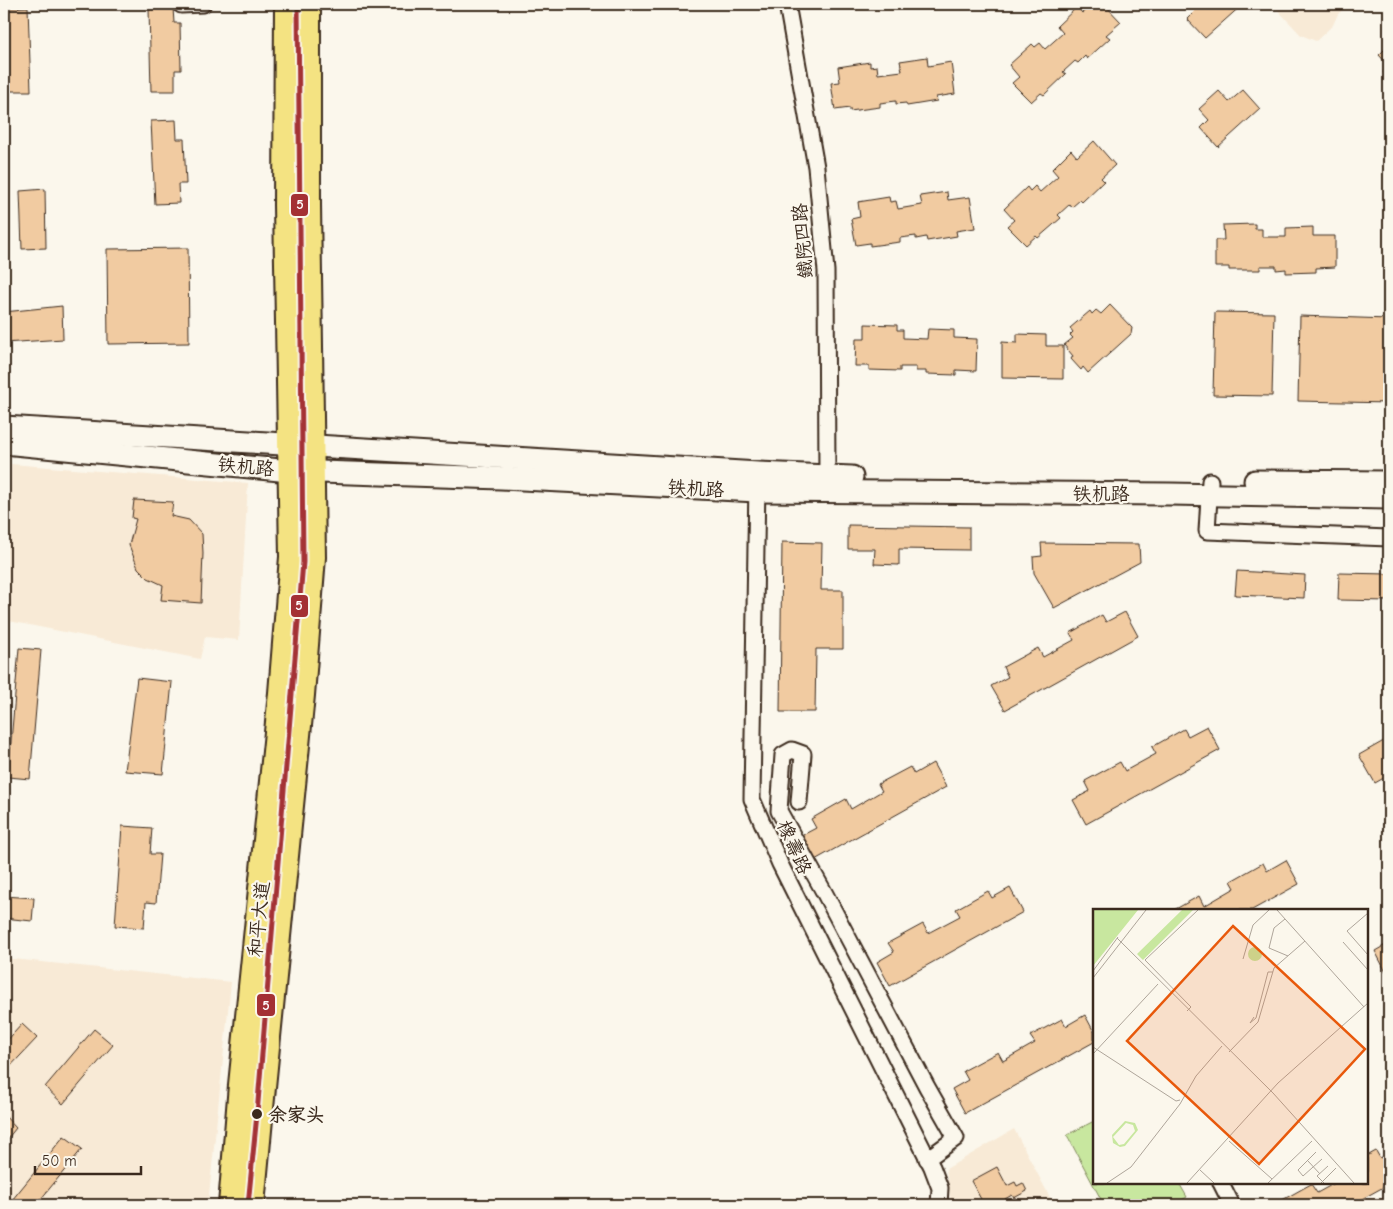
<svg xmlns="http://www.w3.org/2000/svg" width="1393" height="1209" font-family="'Comic Neue','LXGW WenKai TC',sans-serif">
<rect width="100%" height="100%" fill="#fbf7ec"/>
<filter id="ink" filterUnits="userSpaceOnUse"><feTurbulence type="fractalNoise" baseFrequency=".02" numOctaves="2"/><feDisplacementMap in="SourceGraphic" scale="10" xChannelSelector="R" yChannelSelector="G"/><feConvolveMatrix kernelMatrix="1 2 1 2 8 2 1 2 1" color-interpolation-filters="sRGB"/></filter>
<g filter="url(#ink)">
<g fill="#f8ead6">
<path d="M1272,4h77l-11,10 -5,11 -17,16 -15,-6z"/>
<path d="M11,464l237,19 -9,157 -34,-3 -5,22 -196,-39z"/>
<path d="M4,958l227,24 -23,223h-204z"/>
<path d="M1014,1129l40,76h-104v-8l-4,-28z"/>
</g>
<path fill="#c8e79f" stroke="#82885e" d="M1094,1121v62h85l8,14 -14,8h-69l-37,-70z"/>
<g fill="#f1cba1" stroke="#3b2a1e">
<path d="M1093,4h11l17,18 -15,13 4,3 -23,21 -2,-3 -7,7 -3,-2 -12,11 3,2 -22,21 -3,-2 -10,9 -19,-19 7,-6 -10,-12 23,-21 3,3 5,-4 5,6 18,-16 -6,-7 20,-19 5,6z"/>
<path d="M1188,4h55l-38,34 -18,-19 8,-8z"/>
<path d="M28,7l3,84h-25l-2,-83z"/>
<path d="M173,8l1,15h6l1,47h-6v21h-24l-2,-82z"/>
<path d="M1389,45v34l-6,-7 6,-6 -10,-11z"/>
<path d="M927,57l1,9 23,-4 4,32 -19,3 1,4 -30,5 -1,-3 -10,1v-3l-16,2v4l-30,4v-3l-15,2 -4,-27 9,-1 -2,-15 32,-5v5l7,-1 1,8 24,-3 -2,-10z"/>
<path d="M1243,90l17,19 -42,38 -17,-19 8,-8 -10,-11 20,-18 10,11z"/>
<path d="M176,120l1,19h7l2,45h-8l1,19 -24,1 -4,-83z"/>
<path d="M1094,141l21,24 -14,13 3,3 -22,21 -2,-2 -8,7 -2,-3 -12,11 3,3 -23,20 -2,-2 -10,9 -19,-19 7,-6 -10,-11 23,-22 3,4 5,-5 5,6 18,-16 -6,-7 19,-19 6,7z"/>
<path d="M45,189l1,59 -24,1 -2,-58z"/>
<path d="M947,192l1,8 22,-3 5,31 -19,3 1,5 -30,5 -1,-4 -10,2v-3l-16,2v4l-30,4v-3l-14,2 -5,-26 9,-2 -2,-15 31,-5 1,5 6,-1 2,8 24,-4 -2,-9z"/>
<path d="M1389,215v11l-5,-6z"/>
<path d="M1255,224v5h7v8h24v-9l27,-1v9h22v31l-19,1v4l-30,1v-4l-10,1v-4h-16v4h-31v-3h-14v-27h9l-1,-15z"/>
<path d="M188,248l1,95 -81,1 -1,-95z"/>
<path d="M1110,305l22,23 -1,6 -43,39 -5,-6 -2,3 -10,-11 2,-3 -9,-11 9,-7 -3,-3 3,-3 -3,-4 20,-17 2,3 4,-4 5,4z"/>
<path d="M62,306l1,33 -59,4v-31z"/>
<path d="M1215,312l59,1 -2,83 -59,-1z"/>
<path d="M1300,316l89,3v84l-91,-2z"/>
<path d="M865,324l32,1v5h6v8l24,1 1,-10 26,1v8l23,1 -1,32 -20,-1v5l-30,-1v-3h-10v-4h-16v4l-31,-1v-4h-14l1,-27h9z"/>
<path d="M1017,334l29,1v11h17v33l-61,-1v-36l15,1z"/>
<path d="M134,500l39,2 -2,14 18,4 13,14 1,19 -2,50 -40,-3 2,-15 -15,-7 -10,-10 -9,-23 7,-26 -4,-1z"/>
<path d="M848,525l121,2v23l-70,-1v16l-25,-1 1,-15h-27z"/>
<path d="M782,542l40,1 -1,47h22v59h-27l-1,63h-35z"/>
<path d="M1041,543l98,1 1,18 -86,46 -20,-35 -1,-16 9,-1z"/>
<path d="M1237,571l68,4 -1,23 -69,-3z"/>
<path d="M1339,573l50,1v27l-51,-1z"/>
<path d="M1125,612l13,24 -133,74 -14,-24 17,-9 -5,-10 35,-19 5,9 31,-17 -4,-7 32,-18 4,7z"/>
<path d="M19,648l22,2 -11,129 -22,-2z"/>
<path d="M137,678l35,4 -9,92 -38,-3z"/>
<path d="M1207,726l13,24 -134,74 -13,-24 17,-9 -5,-10 35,-19 5,9 31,-17 -4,-7 32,-18 4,7z"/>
<path d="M1389,738v37l-14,8 -16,-28z"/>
<path d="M933,763l13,24 -133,74 -14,-24 17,-9 -5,-9 35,-20 5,10 31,-18 -4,-7 32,-17 4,7z"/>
<path d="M122,826l30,2 -2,26h10l-4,49 -10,-1 -2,26 -29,-2z"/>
<path d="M1286,860l13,24 -47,26h-78l25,-14 5,10 31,-18 -4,-7 32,-18 4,8z"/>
<path d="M1010,888l13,24 -133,74 -13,-24 17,-10 -6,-9 35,-19 5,9 32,-17 -4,-7 32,-18 4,7z"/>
<path d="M4,896l30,2 -2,23 -28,-3z"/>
<path d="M1389,943v32l-1,1 -13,-25z"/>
<path d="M1085,1015l9,17v10l-129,71 -13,-24 16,-9 -5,-9 35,-19 5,9 32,-18 -5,-7 32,-17 4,7z"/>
<path d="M22,1024l15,14 -33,35v-29z"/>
<path d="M94,1029l19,16 -50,59 -18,-17z"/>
<path d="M4,1115l12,13 -12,15z"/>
<path d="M64,1136l18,13 -46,56h-28z"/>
<path d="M1376,1151l4,7 9,-5v31l-38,21h-73l-1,-2 34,-19 6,9 18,-10h32v-27z"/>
<path d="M997,1167l10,19 8,-4 2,4 6,-3 4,8 -13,7 -2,-3 -7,4 4,6h-36l9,-4 -11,-20z"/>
</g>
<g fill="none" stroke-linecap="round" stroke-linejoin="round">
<defs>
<g id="minor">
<path d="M787,4l29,163 10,104 1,206"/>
<path d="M181,5l22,-1"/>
<path d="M1210,481l-3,50 182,7"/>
<path d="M757,482l-5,317 28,65 152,303 8,21 -1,17"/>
<path d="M799,802l4,-48 -11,-4 -9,5 -4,56 45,81 103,195 29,51 -29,21"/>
<path d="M1221,1183l11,22"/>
</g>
<g id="secondary">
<path d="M4,427l754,46 94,4"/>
<path d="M4,443l286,28 211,7 256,13 413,3 219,4"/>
<path d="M1255,481l134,1"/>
</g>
<g id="primary">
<path d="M231,1205l10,-120 40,-392 11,-136 -6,-352 1,-201"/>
<path d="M252,1205l11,-118 39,-392 11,-138 -5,-352v-201"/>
</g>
</defs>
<use href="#minor" stroke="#3b2a1e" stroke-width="19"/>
<use href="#secondary" stroke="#3b2a1e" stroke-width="25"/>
<use href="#primary" stroke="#3b2a1e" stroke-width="28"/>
<use href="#minor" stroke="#fbf7ec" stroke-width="15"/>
<use href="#secondary" stroke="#fbf7ec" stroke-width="21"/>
<use href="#primary" stroke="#f4e382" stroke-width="24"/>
<defs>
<path id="metro-1" d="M248,1205l9,-91 46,-552 -5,-558"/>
</defs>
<use href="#metro-1" stroke="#fbf7ec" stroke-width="9"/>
<use href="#metro-1" stroke="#a43034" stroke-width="5"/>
</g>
</g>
<circle fill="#3b2a1e" stroke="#fbf7ec" stroke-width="2" cx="257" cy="1114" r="6"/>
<g text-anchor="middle" stroke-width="4.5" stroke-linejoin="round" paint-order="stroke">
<g font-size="19" fill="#3b2a1e" stroke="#fbf7ec">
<text transform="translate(802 241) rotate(-95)" y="7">鐵院四路</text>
<text transform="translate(246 466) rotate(5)" y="7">铁机路</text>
<text transform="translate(696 488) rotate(3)" y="7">铁机路</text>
<text x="1101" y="500">铁机路</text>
<text transform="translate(795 847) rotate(66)" y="7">橡壽路</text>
<text transform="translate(258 919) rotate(-84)" y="7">和平大道</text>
</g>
<g font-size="19" font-weight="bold" fill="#3b2a1e" stroke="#fbf7ec" text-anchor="start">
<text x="268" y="1121">余家头</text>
</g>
</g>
<g transform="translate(1093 909)">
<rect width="275" height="275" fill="#fbf7ec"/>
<path d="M0,1h45l-45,56zM89,1h11l-50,50 -6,-6zM155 45a7 7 0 1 1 14 0a7 7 0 1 1-14 0ZM32,212l10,2 3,7 -13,16 -5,1 -7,-4 -1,-8zM33,214l7,2 2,6 -11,13 -5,1 -6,-8z" fill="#c8e79f" fill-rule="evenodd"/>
<path fill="none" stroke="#aea59a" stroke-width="1" d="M184,1l87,97M275,4l-21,18 21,24M192,10l-11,9 -5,20 19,8M24,29l156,155 81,90M250,33l25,28M150,50l10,-34 16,-15M0,62l25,-34M0,69l53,-68M94,102l4,-4 -46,-47 53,-50M161,108l-4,6 6,-5 12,-46h5M0,138l83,54 4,-1M136,143l29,-30 16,-54 31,-27M0,145l65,-70M136,232l43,38M223,243l-18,18 5,6 19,-17M215,252l12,13M107,261l14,13M14,274l24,-16 49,-63 16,-28 26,-30M94,274l91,-100 90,-80M175,274l44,-42M228,274l15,-15M231,274l-7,-7 11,-10"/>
<path fill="#e8590c" fill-opacity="0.15" stroke="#e8590c" stroke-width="2.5" d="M140,17l132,123 -106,115 -132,-123z"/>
<rect width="275" height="275" fill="none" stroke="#3b2a1e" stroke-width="2.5"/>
</g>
<g stroke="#fbf7ec" stroke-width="2">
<rect x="290" y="193" width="19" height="24" rx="5" fill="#a43034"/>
<rect x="290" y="594" width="19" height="24" rx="5" fill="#a43034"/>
<rect x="256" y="993" width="20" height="24" rx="5" fill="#a43034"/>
</g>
<g font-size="14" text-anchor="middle" font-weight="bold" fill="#fff">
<text x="300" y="209">5</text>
<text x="299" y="610">5</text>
<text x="266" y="1010">5</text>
</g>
<rect width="1393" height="1209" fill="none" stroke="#fbf7ec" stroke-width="20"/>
<rect x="10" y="10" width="1373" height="1189" fill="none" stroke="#3b2a1e" stroke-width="2" filter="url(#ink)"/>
<path d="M35 1166v8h106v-8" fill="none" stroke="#3b2a1e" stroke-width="2.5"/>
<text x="42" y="1166" font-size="15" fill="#3b2a1e" stroke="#fbf7ec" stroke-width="4" paint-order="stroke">50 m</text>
</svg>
